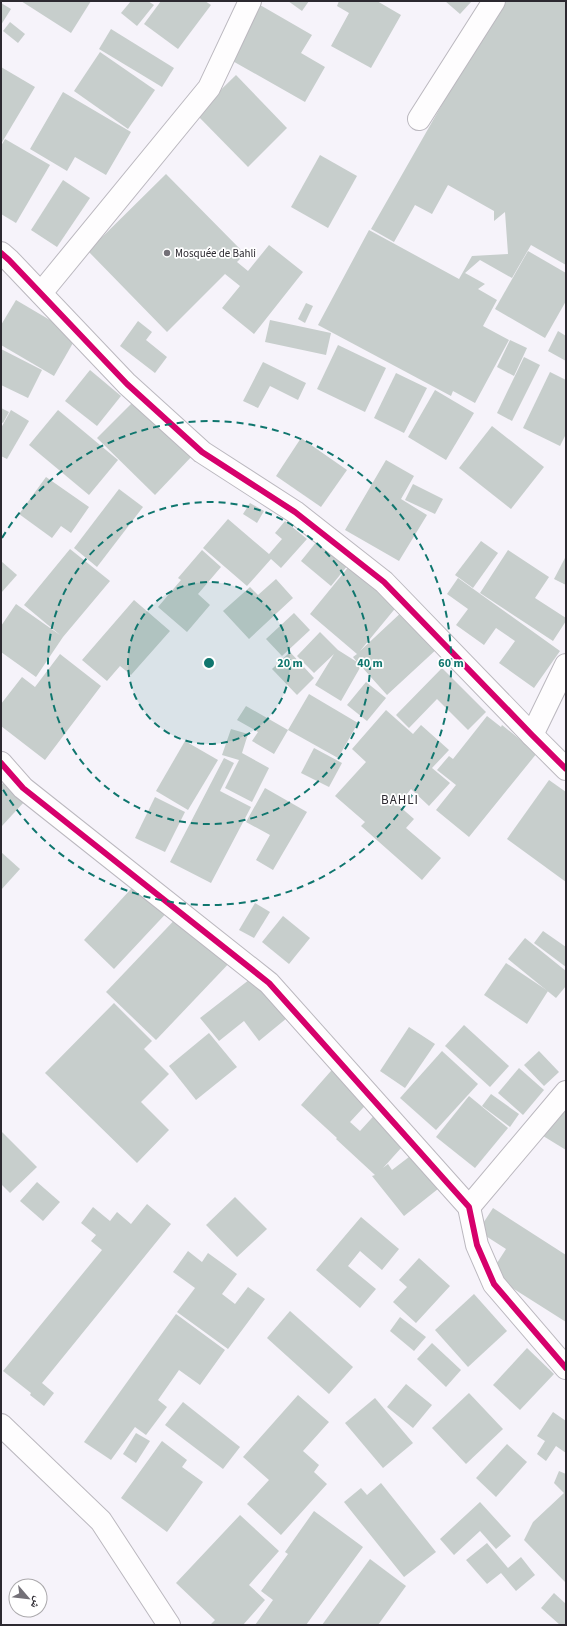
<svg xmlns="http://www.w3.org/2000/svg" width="567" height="1626" font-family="'Source Sans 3','Noto Naskh Arabic',sans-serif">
<rect width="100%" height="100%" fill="#f6f3fa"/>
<g fill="#c7cecc">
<path d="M21,1h70l-20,32z"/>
<path d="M131,1h17l6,4 -17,21 -16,-13z"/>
<path d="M161,1h44l6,4 -33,44 -34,-25z"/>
<path d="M253,1l59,34 -11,18 24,14 -20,35 -83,-47z"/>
<path d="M288,1h21l-7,10z"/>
<path d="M339,1h38l24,14 -30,53 -40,-22 18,-33 -12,-7z"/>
<path d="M445,1h27l-12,13z"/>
<path d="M501,1h65v264l-35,-20 -19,33 -32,-18 -15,13 20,11 -7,5 19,11 -14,26 26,14 -34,63 -22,-12 -2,5 -133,-71 51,-95 90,49 13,-23 36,-2 -3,-42 -11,9v-10l-46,-26 -16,29 -17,-9 -21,37 -23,-13z"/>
<path d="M1,3l10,6 -10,16z"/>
<path d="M10,22l15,12 -7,9 -15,-12z"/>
<path d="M111,29l63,39 -12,19 -63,-38z"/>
<path d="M100,52l55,38 -27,39 -54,-38z"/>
<path d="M1,67l34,20 -34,57z"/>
<path d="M236,75l51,53 -39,39 -52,-53z"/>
<path d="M63,92l68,40 -25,43 -31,-18 -8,14 -37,-22z"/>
<path d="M5,139l45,26 -34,58 -15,-9v-68z"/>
<path d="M320,155l37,21 -29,52 -37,-21z"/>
<path d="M166,174l79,80 -8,8 11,9 21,-26 34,27 -49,62 -32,-26 18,-22 -15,-12 -58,58 -79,-81z"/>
<path d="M63,180l27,18 -33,49 -26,-17z"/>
<path d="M528,251l38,22v28l-21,37 -50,-29z"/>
<path d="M16,300l61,36 -23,40 -53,-31v-20z"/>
<path d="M306,303l7,3 -8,17 -7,-4z"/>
<path d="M270,320l61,13 -5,22 -61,-13z"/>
<path d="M138,321l14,11 -6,8 21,17 -12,16 -35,-27z"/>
<path d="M558,331l8,5v25l-18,-10z"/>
<path d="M510,340l17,8 -13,28 -17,-9z"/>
<path d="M338,345l48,23 -21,44 -48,-23z"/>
<path d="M1,349l41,21 -14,28 -27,-13z"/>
<path d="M524,357l16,8 -28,56 -15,-8z"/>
<path d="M263,362l43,21 -8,17 -28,-14 -12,22 -15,-7z"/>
<path d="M90,370l31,26 -24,30 -32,-25z"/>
<path d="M550,372l16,8v54l-6,12 -37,-18z"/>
<path d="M396,373l31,15 -23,45 -30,-15z"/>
<path d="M435,390l39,23 -28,47 -38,-23z"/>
<path d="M137,398l57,56 -39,41 -58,-57z"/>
<path d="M1,408l8,4 -6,11 -2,-1z"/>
<path d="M11,410l18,11 -22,38 -6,-3v-28z"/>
<path d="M58,410l60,50 -29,35 -60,-50z"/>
<path d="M492,426l52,41 -33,42 -52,-41z"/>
<path d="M301,438l46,32 -26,37 -45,-31z"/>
<path d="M386,460l28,16 -13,23 26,16 -28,46 -54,-31z"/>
<path d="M46,477l43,30 -18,26 -10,-7 -9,12 -33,-24z"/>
<path d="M413,484l30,15 -8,15 -30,-14z"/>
<path d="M119,489l24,18 -46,60 -23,-19z"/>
<path d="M250,503l14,8 -7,12 -14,-9z"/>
<path d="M228,519l41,35 13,-15 -7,-6 10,-12 22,18 -26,29 -10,-9 -24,27 -44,-38z"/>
<path d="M318,540l30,25 -17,21 -30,-25z"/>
<path d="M481,541l17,12 -25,35 -18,-13z"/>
<path d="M70,549l40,32 -47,56 -27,40 -35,-25v-26l15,-22 44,31 -36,-30z"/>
<path d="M202,550l19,17 -23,27 12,11 -23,27 -29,-25 23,-27 -3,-2z"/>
<path d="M508,550l41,27 -14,21 31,20v3l-13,20 -73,-48z"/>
<path d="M566,556v29l-12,-6z"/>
<path d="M1,561l16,14 -16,18z"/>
<path d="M350,565l48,40 -38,46 45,-42 34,38 -52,48 -26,-29 -20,35 -26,-16 19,-31 -20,19 -17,-17 23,-24 18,18 19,12 -4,-5 4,-3 -47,-40z"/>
<path d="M458,578l102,73 -26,37 -35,-25 16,-22 -19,-13 -12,17 -28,-20 12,-16 -21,-15z"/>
<path d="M276,579l17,19 -44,41 -26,-28 27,-24 8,8z"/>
<path d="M134,600l36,31 -39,44 -11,-9 -13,15 -25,-21z"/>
<path d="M294,613l16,17 -28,26 -16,-17z"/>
<path d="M290,652l24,26 -17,17 -25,-26z"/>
<path d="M60,654l41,32 -56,74 -44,-34v-22l21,-27 13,10z"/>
<path d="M442,668l44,44 -18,18 -31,-31 -28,29 -13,-13z"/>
<path d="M366,682l20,16 -19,23 -20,-16z"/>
<path d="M309,694l49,29 -20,35 -50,-28z"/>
<path d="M246,706l42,24 -14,24 -22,-13 6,-9 -21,-12z"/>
<path d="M386,710l27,24 8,-9 28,25 -17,18 18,15 -21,23 -18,-17 -13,16 16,14 -8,9 35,30 -19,22 -61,-54 4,-4 -30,-26 31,-34 -14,-13z"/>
<path d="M487,716l14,11 1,-2 35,28 -68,84 -33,-27 20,-25 -19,-15 12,-14 4,3z"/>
<path d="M231,729l17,5 -6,19 27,15 -17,34 -27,-14 14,-28 -17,-5z"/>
<path d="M185,741l33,19 -30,50 -32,-19z"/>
<path d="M314,748l28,15 -13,24 -28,-14z"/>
<path d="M224,758l10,5 -14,28 31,16 -40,76 -41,-21z"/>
<path d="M549,780l17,12v90l-59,-43z"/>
<path d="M4,782l21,19 -24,26v-42z"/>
<path d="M265,788l42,24 -34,58 -17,-10 14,-25 -24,-13z"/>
<path d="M155,797l30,15 -20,40 -30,-14z"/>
<path d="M1,852l19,17 -19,21z"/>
<path d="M142,877l31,29 -59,63 -30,-29z"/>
<path d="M255,903l15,9 -16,26 -15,-8z"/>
<path d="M184,910l50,48 -78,82 -50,-48z"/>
<path d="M283,916l27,22 -21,26 -27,-22z"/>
<path d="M543,931l23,16v20l-32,-24z"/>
<path d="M525,938l41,33v15l-10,12 -48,-39z"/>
<path d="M506,963l42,28 -21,33 -43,-29z"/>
<path d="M254,976l33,42 -28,23 -15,-20 -25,20 -19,-23z"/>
<path d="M114,1003l38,38 -8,8 25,25 -28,28 28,28 -32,33 -92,-90z"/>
<path d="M464,1025l45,41 -19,21 -45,-41z"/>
<path d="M409,1027l26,17 -30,44 -25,-17z"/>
<path d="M209,1033l28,34 -41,33 -27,-34z"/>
<path d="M442,1051l36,33 -42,46 -36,-32z"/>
<path d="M539,1051l20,21 -15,14 -20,-21z"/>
<path d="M338,1063l36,33 -24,26 10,9 20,-22 31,28 -28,31 5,-4 4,6 30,-23 26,34 -44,35 -32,-40 3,-1 -39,-36 1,-1 -36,-33z"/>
<path d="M519,1068l25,22 -21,25 -25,-22z"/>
<path d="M566,1080v70l-31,-19z"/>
<path d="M491,1094l28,20 -9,13 -28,-21z"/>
<path d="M469,1096l39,32 -33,40 -39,-31z"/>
<path d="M1,1131l36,36 -27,26 -9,-9z"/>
<path d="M37,1182l23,20 -17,19 -23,-20z"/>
<path d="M235,1197l32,32 -30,28 -31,-32z"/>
<path d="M147,1204l24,20 -129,159 12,10 -10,13 -14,-11 1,-2 -28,-22 99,-121 -11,-9 5,-6 -15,-12 12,-16 17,14 7,-9 14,12z"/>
<path d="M493,1208l73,47v67l-76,-48 16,-25 -28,-18z"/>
<path d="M361,1217l38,32 -17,21 -22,-19 -12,15 28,23 -16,19 -44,-38z"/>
<path d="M188,1251l14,11 6,-9 29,21 -15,20 13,10 13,-17 17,12 -37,50 -51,-37 18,-24 -22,-16z"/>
<path d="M419,1258l31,28 -34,37 -23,-21 14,-15 -8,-7z"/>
<path d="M474,1294l33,37 -39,36 -33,-37z"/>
<path d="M290,1311l63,56 -24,27 -62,-56z"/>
<path d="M176,1314l49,36 -25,35 -21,-15 -21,30 9,7 -21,28 -11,-8 -24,33 -27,-18z"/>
<path d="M400,1317l26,20 -12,14 -24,-20z"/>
<path d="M432,1343l29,27 -15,17 -29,-28z"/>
<path d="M527,1348l27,26 -34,36 -27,-25z"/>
<path d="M406,1384l26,21 -19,23 -26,-21z"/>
<path d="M469,1393l34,36 -37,35 -34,-36z"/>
<path d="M298,1395l31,27 -26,29 16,14 -5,7 13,12 -46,51 -34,-31 22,-24 -26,-23z"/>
<path d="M375,1398l38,45 -30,25 -38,-45z"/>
<path d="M183,1402l57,45 -17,22 -58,-44z"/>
<path d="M553,1412l13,9v32l-10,-7 -10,15 -9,-7 8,-13 -8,-5z"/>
<path d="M136,1433l14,8 -14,22 -13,-9z"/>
<path d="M162,1441l25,19 -5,7 21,15 -36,50 -46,-34z"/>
<path d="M507,1444l20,18 -31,35 -20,-19z"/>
<path d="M559,1471l7,3v109l-42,-43 9,-18 31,-29 -10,-10z"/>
<path d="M381,1483l55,69 -32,25 -60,-75 17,-14 6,7z"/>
<path d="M480,1502l31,34 -15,13 -16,-18 -26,24 -14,-16z"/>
<path d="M314,1511l49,36 -57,78h-51l18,-25 -12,-9 27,-37 -3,-2z"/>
<path d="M240,1515l39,36 -30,34 16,15 -22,25h-33l5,-5 -39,-37z"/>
<path d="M487,1543l21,25 13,-11 14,18 -19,16 -15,-18 -14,11 -21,-24z"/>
<path d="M370,1559l36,27 -28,39h-56z"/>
<path d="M554,1593l12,11v21h-6l-19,-17z"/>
</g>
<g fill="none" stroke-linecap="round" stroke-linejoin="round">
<defs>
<g id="minor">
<path d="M419,119l75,-118"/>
<path d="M41,293l168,-205 41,-87"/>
<path d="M532,735l34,-70"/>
<path d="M1,763l22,25 246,195 200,224 8,38 17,39 72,84"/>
<path d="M469,1207l97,-115"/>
<path d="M1,1425l100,96 68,104"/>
</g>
<path id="tertiary" d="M1,253l8,7 118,124 75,68 93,60 89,70 148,153 34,34"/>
</defs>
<use href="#minor" stroke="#bbb8bf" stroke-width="24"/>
<use href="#tertiary" stroke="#bbb8bf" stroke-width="24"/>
<use href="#minor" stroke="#fefdfe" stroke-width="22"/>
<use href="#tertiary" stroke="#fefdfe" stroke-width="22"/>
<defs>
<g id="cycleway">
<path d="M1,253l8,7 118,124 75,68 93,60 89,70 148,153 34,34"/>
<path d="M1,763l22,25 246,195 200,224 8,38 17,39 72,84"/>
</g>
</defs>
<use href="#cycleway" stroke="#fff" stroke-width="8"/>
<use href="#cycleway" stroke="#d6006c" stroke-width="6"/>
</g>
<circle cx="209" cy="663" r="81" fill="#0f766e" fill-opacity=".12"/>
<g fill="none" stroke="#0f766e" stroke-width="2" stroke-dasharray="7 5">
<circle cx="209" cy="663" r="81"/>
<circle cx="209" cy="663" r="161"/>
<path d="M2 538A242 242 0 1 1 2 788"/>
</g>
<circle fill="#737077" stroke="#fff" stroke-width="1.5" cx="167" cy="253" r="4"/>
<g text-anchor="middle" stroke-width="3.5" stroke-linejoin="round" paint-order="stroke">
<g font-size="11" fill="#2c2930" stroke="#fff" text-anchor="start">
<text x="175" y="257">Mosquée de Bahli</text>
</g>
<g font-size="13" letter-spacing="1" fill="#2c2930" stroke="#fff">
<text x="400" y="804">BAHLI</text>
</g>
</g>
<circle cx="209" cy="663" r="6" fill="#0f766e" stroke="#fff" stroke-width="2"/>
<g font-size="12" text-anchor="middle" font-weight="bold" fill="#0f766e" stroke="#fff" stroke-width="3.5" stroke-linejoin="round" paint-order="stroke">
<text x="290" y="667">20 m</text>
<text x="370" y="667">40 m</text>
<text x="451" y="667">60 m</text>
</g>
<rect width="567" height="1626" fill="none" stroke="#2c2930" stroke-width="4"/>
<g transform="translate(28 1598) rotate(118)"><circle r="19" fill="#ffffff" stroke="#aba9ac"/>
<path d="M0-3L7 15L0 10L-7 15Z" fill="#737077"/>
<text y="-6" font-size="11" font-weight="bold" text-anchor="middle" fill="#2c2930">ش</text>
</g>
</svg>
